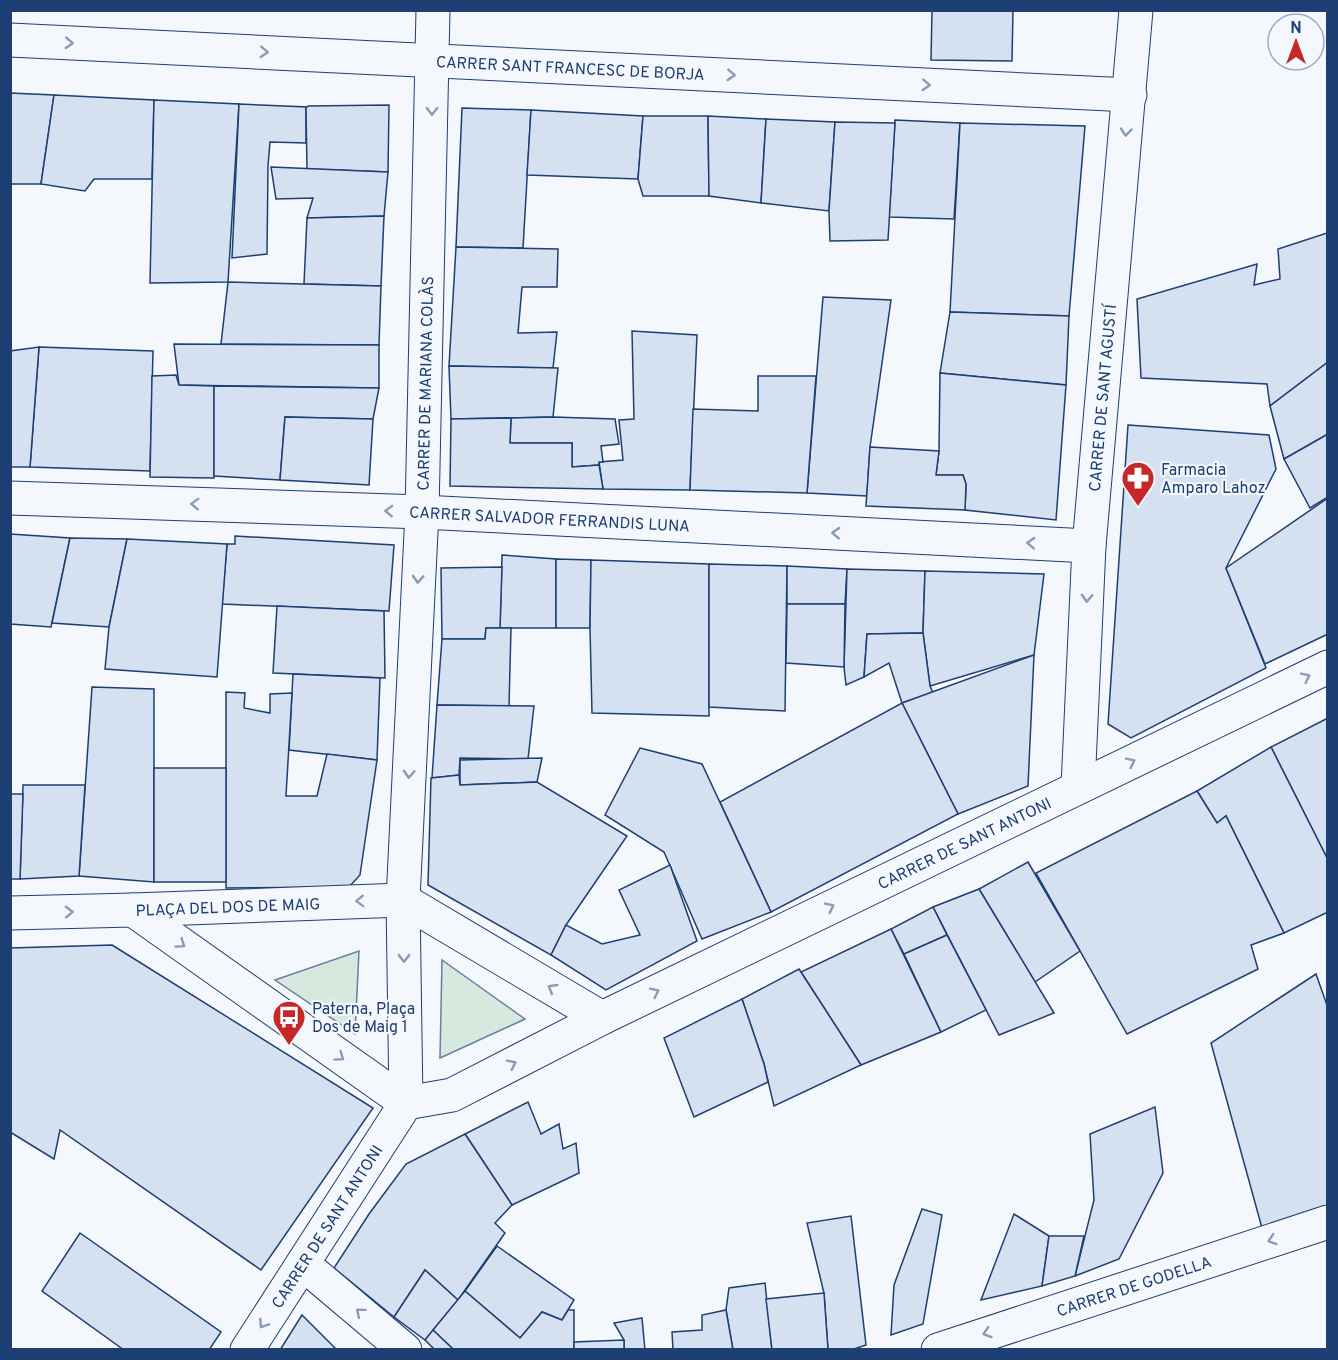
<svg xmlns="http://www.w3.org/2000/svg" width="1338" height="1360" font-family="Overpass,sans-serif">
<rect width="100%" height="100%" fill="#f4f7fb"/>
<g fill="#d7e8df" stroke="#687fa3" stroke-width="1.5">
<path d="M359,951l-4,83 -80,-54z"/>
<path d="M442,960l83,59 -85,39z"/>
</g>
<g fill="#d5e0f0" stroke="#1d3f73" stroke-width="1.5">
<path d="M932,10h81l-1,51 -81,-1z"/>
<path d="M10,93l44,2 -13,89h-31z"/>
<path d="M54,95l100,5 -2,79h-58l-9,12 -44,-7z"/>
<path d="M154,100l85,4 -11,178 -78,1z"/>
<path d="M239,104l68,3 -1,1v35l-36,-1 -2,24 -1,88 -35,4z"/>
<path d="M389,105l-1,67 -81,-3 -1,-61 2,-2z"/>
<path d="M462,108l69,2 -8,138 -67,-1z"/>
<path d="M531,110l112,6 -5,63 -111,-4z"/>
<path d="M643,116h65l1,80h-66l-5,-17z"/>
<path d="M708,116l58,3 -5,84 -52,-7z"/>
<path d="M766,119l69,3 -6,89 -68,-8z"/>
<path d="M895,120l65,3 -6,96 -65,-2z"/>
<path d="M835,122l60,1 -7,117 -58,1 -1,-30z"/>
<path d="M960,123l125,3 -16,190 -119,-4z"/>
<path d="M271,167l117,5 -4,44 -77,2 6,-20 -37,1z"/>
<path d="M384,216l-3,70 -77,-2 3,-66z"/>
<path d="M1327,233l1,129 -58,44 -3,-22 -126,-6 -4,-79 120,-35 -3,21 26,-6 -2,-30z"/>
<path d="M456,247l102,2 -1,38h-35l-4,46 39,-1 -4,36 -104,-2z"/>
<path d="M228,282l153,4 -2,59 -158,-1z"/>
<path d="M823,297l68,3 -21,147 -3,49 -60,-3z"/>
<path d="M950,312l119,4 -3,69 -126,-12z"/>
<path d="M632,331l65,4 -7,155 -87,-1 -4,-27 24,-2 -4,-40 15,-1z"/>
<path d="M174,344l205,1v43l-200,-3z"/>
<path d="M39,347l114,4 -3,120 -120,-4z"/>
<path d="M39,347l-9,120h-20v-116z"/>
<path d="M1328,362v72l-44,25 -14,-53z"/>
<path d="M449,366l109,2 -5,49 -102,2z"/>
<path d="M940,373l126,12 -10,135 -91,-10 1,-26 -3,-9h-27l3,-24z"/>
<path d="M176,375l3,10 35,1v92l-64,-1 2,-101z"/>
<path d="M758,376h58l-9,117 -117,-3 3,-81 65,2z"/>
<path d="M214,386l165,2 -6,31 -88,-2 -5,63 -66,-4z"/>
<path d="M285,417l88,2 -4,66 -89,-5z"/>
<path d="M553,417l62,2 4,25 -18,2 2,16h-4v3l-27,2v-24h-62l1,-25z"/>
<path d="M511,418l-1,25h62v24l27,-2 4,24 -153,-3 1,-67z"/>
<path d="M1128,425l141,10 7,34 -50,99 40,100 -135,70 -23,-14z"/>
<path d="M1328,434v63l-18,11 -26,-49z"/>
<path d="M870,447l69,4 -3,24h27l3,9 -1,26 -99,-4z"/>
<path d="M1328,498v136l-63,30 -39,-96z"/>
<path d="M10,534l60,4 -19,89 -41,-3z"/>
<path d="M235,536l159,9 -5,66 -167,-7 5,-60h8z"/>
<path d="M70,538l57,1 -18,88 -57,-4z"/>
<path d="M127,539l100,5 -10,133 -112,-8 4,-42z"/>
<path d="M502,555l54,4v69h-56z"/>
<path d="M556,559l35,1 -1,68h-34z"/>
<path d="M591,560l118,4v152l-117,-3 -2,-85z"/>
<path d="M709,564l78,2 -2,145 -76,-4z"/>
<path d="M787,566l60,3 -2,35h-58z"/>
<path d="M502,567l-2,61h-14l-1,11h-43l-1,-71z"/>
<path d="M847,569l78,2 -2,62 -56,1 -3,43 -18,8 -2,-18z"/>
<path d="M925,571l119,3 -10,81 -104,31 -7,-53z"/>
<path d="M787,604h58l-1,63 -58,-4z"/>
<path d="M277,606l107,5 1,67 -112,-5z"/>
<path d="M486,628h25l-2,78 -72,-1 5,-66h43z"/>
<path d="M923,633l7,53 3,7 -31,10 -13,-40 -25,14 3,-43z"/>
<path d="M1034,655l-6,131 -70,28 -56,-111z"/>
<path d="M293,674l87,4 -3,82 -88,-10z"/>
<path d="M92,687l62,2v193l-75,-6z"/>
<path d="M226,692l19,1 -1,15 26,5v-19l22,-1 -6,103h31l10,-42 50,6 -17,115 -11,12 -123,1z"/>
<path d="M902,703l56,111 -187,98 -51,-110z"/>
<path d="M437,705l97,1 -6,53 -68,-1 -1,17 -27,3z"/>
<path d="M1328,718v142l-57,-113z"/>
<path d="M1271,747l57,113v52l-44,21 -58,-117 -9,7 -20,-32z"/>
<path d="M640,748l62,16 69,148 -69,27 -38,-87 -59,-37z"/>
<path d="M542,758l-5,24 -77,3v-25z"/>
<rect x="154" y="768" width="72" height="114"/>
<path d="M459,775l1,10 77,-3 90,54 -61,89 -15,30 -123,-70 3,-107z"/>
<path d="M23,785h62l-6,91 -59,3z"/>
<path d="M1197,791l20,32 9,-7 58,117 -33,12 7,24 -131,65 -91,-161z"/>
<path d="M10,794h13l-3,85h-10z"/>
<path d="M1028,862l52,89 -45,31 -56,-93z"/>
<path d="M670,865l27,76 -91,49 -55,-35 15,-30 36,19 38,-9 -21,-45z"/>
<path d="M979,889l75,124 -55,22 -66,-128z"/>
<path d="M933,907l14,28 -43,19 -13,-25z"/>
<path d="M891,929l50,103 -80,33 -60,-93z"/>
<path d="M947,935l39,75 -45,22 -37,-78z"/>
<path d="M112,945l261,163 -112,162 -201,-140 -6,29 -44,-27v-184z"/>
<path d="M799,969l62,96 -87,41 -10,-42 -22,-65z"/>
<path d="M1316,974l12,34v197l-66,23 -51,-185z"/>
<path d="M742,999l22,65 4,18 -74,35 -30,-79z"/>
<path d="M528,1102l13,32 18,-10 4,25 13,-6 3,30 -67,32 -47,-71z"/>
<path d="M1155,1107l8,66 -44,86 -44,17 19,-76 -4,-66z"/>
<path d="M465,1134l47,71 -17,18 10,10 -47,67 -33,-30 -31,47 -60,-49 35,-54 37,-50z"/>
<path d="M922,1209l20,6 -19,109 -32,11 3,-50z"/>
<path d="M1014,1214l35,22 -7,50 -61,14z"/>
<path d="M851,1216l15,129 -15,5h-23l-4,-57 -17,-70z"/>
<path d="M80,1233l141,99 -12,18h-85l-82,-59z"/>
<path d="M1049,1236h35l-9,40 -33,10z"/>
<path d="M497,1246l77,54 -12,20 -20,-8 -22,26 -55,-47z"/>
<path d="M425,1270l33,30 -33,40 -31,-23z"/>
<path d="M765,1283l7,67h-39l-7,-40 3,-22z"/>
<path d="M465,1291l55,47 22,-26 20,8 6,-10h6v40h-120l-21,-20z"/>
<path d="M824,1293l4,57h-56l-6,-51z"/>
<path d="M726,1310l7,40h-60l-1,-18 30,-2v-15z"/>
<path d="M302,1315l35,35h-57z"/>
<path d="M642,1318l3,32h-21v-10l-10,-17z"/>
<path d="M433,1330l21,20h-19l-10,-10z"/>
<path d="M624,1340v10h-50v-8z"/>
</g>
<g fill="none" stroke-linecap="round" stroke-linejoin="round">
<defs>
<g id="street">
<path id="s1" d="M10,40l1120,55"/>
<path id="s2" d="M10,498l412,14 667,34"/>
<path id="s3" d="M1078,787l11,-241 47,-536"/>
<path id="s4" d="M133,910l273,193 46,-8 150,-77 726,-351"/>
<path id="s5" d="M10,913l123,-3 270,-10 199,118"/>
<path d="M303,1264l102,86"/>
<path id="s6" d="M247,1350l159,-247 -3,-203 19,-388 11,-502"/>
<path id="s7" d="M938,1350l390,-128"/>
</g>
</defs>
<use href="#street" stroke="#1d3f73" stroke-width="35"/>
<use href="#street" stroke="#f4f7fb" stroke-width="33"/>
</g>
<defs><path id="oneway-chevron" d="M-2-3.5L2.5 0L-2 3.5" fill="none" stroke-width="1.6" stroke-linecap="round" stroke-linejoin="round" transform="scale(1.5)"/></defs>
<g stroke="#889bb7">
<use href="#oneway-chevron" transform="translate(69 43) rotate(3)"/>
<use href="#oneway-chevron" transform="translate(264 52) rotate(3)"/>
<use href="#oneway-chevron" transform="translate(731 75) rotate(3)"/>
<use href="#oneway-chevron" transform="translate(926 85) rotate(3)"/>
<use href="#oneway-chevron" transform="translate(432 111) rotate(91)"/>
<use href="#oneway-chevron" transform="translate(1126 132) rotate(95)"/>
<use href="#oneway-chevron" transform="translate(195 504) rotate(-178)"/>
<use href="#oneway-chevron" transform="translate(389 511) rotate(-178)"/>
<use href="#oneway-chevron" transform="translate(836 533) rotate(-177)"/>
<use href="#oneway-chevron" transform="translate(1031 543) rotate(-177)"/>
<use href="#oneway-chevron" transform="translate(418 579) rotate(93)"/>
<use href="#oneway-chevron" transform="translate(1087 598) rotate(93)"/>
<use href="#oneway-chevron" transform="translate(1306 677) rotate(-26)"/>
<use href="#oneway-chevron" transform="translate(1131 762) rotate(-26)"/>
<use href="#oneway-chevron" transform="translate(409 774) rotate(93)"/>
<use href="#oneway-chevron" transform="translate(360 901) rotate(178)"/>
<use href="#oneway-chevron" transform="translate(830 907) rotate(-26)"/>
<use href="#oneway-chevron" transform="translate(69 912) rotate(-1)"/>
<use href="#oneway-chevron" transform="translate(181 944) rotate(35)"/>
<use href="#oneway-chevron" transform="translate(404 958) rotate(89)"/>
<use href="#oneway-chevron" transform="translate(552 988) rotate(-149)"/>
<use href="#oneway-chevron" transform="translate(655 992) rotate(-26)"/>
<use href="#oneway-chevron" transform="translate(340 1057) rotate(35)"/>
<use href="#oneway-chevron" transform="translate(512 1064) rotate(-27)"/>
<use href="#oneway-chevron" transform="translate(1272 1240) rotate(162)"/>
<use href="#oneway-chevron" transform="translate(360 1312) rotate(-140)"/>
<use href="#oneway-chevron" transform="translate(263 1324) rotate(123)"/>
<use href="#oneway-chevron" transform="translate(987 1333) rotate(162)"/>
</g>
<defs>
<symbol id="pharmacy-pin" viewBox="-11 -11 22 30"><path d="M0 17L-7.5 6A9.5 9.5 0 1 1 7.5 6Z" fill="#c62828" stroke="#f4f7fb"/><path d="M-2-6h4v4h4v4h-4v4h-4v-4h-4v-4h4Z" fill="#fff"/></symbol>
<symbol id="bus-pin" viewBox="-11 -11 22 30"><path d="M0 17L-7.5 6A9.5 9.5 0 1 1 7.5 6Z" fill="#c62828" stroke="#f4f7fb"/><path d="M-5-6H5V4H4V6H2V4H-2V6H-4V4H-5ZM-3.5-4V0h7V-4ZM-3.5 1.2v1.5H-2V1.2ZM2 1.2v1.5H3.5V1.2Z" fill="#fff"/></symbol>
</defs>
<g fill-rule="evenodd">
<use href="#pharmacy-pin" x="1119" y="459" width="38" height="52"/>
<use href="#bus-pin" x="270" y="998" width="38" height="52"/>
</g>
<g text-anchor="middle" stroke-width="4.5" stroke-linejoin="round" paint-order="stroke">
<g font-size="16" fill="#1d3f73" stroke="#f4f7fb">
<text dy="6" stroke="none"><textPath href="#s1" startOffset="561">CARRER SANT FRANCESC DE BORJA</textPath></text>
<text dy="6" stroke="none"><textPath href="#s6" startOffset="1014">CARRER DE MARIANA COLÀS</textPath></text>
<text dy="6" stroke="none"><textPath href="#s3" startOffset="390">CARRER DE SANT AGUSTÍ</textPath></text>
<text dy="6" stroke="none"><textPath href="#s2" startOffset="540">CARRER SALVADOR FERRANDIS LUNA</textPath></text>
<text dy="6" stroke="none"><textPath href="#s4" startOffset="952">CARRER DE SANT ANTONI</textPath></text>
<text dy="6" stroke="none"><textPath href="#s5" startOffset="218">PLAÇA DEL DOS DE MAIG</textPath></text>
<text dy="6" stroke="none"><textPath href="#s6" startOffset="147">CARRER DE SANT ANTONI</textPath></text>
<text dy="6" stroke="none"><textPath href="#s7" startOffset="206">CARRER DE GODELLA</textPath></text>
</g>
<g font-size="16" fill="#1d3f73" stroke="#f4f7fb" text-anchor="start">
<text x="1161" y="475">Farmacia<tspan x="1161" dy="18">Amparo Lahoz</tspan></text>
<text x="312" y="1014">Paterna, Plaça<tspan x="312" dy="18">Dos de Maig 1</tspan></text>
</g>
</g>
<rect width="1338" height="1360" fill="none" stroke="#1d3f73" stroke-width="24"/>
<g transform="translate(1296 42)"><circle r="28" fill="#f4f7fb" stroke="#9eadc5" stroke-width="1.5"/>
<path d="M0-4.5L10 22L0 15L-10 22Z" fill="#c62828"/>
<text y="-9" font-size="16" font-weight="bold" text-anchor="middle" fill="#1d3f73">N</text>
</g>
</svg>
